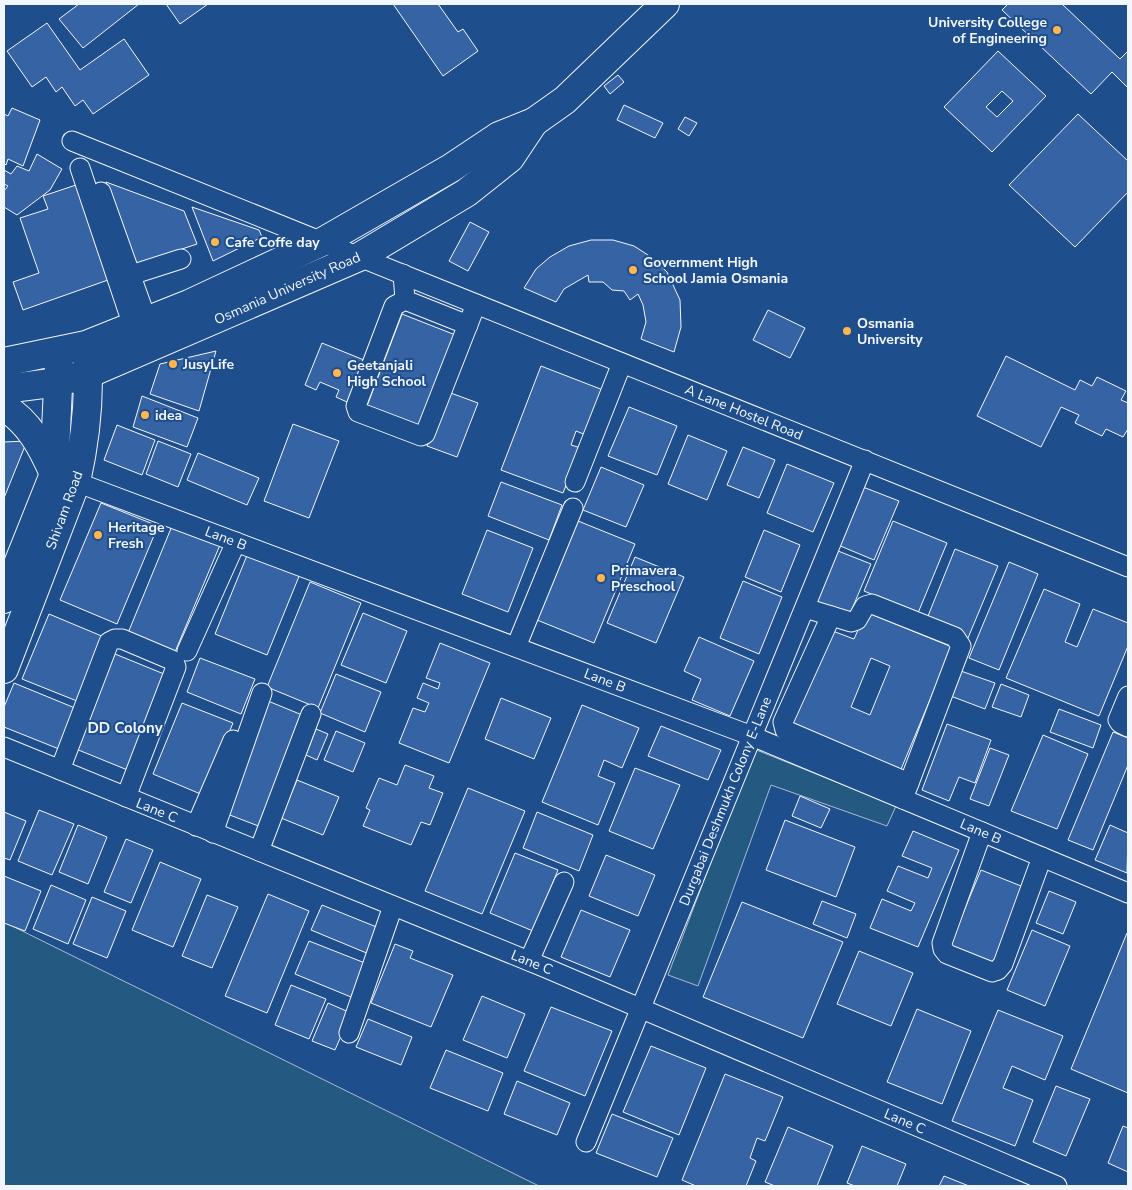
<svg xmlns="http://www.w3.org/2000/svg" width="1132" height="1190" font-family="'Nunito Sans',sans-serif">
<rect width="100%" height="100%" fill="#1f4e8c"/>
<g fill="#245a82" stroke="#a8bbd7">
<path d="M754,749l142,57 -9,20 -116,-41 -73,201 -30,-11z"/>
<path d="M4,922l535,264h-535z"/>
</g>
<g fill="#3563a3" stroke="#f2f6ff" fill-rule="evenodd">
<path d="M79,4h60l-56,44 -24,-29z"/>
<path d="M166,4h42l-28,20z"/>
<path d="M393,4h45l20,28 5,-3 15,22 -35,25z"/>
<path d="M1008,4h54l58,55 8,-8v37l-16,-16 -21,22 -89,-84z"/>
<path d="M47,23l33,47 44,-31 25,36 -56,39 -10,-14 -8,6 -13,-19 -6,5 -10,-15 -14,10 -25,-36z"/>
<path d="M998,51l48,45 -54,56 -48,-45zM1002,91l11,10 -16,16 -11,-10z"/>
<path d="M618,75l6,7 -14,12 -6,-8z"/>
<path d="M624,105l39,18 -8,15 -38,-18z"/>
<path d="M12,108l28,12 -17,46 -15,-7 -2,6 -2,-2v-49l4,2z"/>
<path d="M1078,114l50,47v31l-53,55 -66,-62z"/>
<path d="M685,117l12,6 -8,13 -11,-7z"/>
<path d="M37,154l25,15 -12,21 -33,25 -13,-8v-16l4,-5 -4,-2v-14l7,4 6,-8 12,5z"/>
<path d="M106,182l78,29 13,33 -66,22z"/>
<path d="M76,185l32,95 -85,30 -10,-28 26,-9 -19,-55 28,-9 -5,-13z"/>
<path d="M192,207l67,23 3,7 -49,24z"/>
<path d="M470,222l19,10 -21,39 -19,-10z"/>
<path d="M591,240h22l21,6 17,11 16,15 13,28 1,27 -7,25 -33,-13 5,-17 -3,-17 -5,-11 -8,6 -6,-9 -12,-1 -9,-8h-14l-1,-7 -24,14 -8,13 -32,-14 12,-19 14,-12 19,-11z"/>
<path d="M768,310l37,18 -15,30 -37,-18z"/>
<path d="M402,314l56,22 -36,91 -55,-21z"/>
<path d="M322,343l42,17 -17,42 -11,-5 3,-7 -19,-8 -4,8 -11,-5z"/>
<path d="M216,351l-17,60 -49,-17 10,-30z"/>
<path d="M1006,356l69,34 5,-10 12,6 5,-9 29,14 -5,9 7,3v26l-5,8 -17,-8 -4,7 -27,-13 4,-8 -18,-8 -20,40 -64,-31z"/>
<path d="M541,366l62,24 -17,45 -10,-4 -5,14 10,3 -18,45 -62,-23z"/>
<path d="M448,392l30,11 -21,54 -30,-11z"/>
<path d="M142,396l56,22 -11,29 -54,-20z"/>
<path d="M629,407l48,19 -20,49 -49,-19z"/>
<path d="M293,424l46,17 -30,77 -45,-17z"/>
<path d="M117,425l38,15 -13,35 -38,-15z"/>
<path d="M688,435l39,16 -20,49 -39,-16z"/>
<path d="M27,441l-23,57v-56z"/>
<path d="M158,441l33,13 -13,33 -32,-13z"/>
<path d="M743,447l32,13 -16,38 -32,-13z"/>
<path d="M198,453l61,25 -12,27 -60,-25z"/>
<path d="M787,464l47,19 -21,49 -46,-19z"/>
<path d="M601,467l43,18 -18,42 -43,-17z"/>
<path d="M501,482l61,23 -13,35 -61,-24z"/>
<path d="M863,487l36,14 -25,59 -36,-15z"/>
<path d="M101,503l57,23 -41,98 -57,-24z"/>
<path d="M578,521l57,23 -41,99 -57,-23z"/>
<path d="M893,521l54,22 -29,70 -54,-22z"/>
<path d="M172,526l48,19 -45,107 -47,-19z"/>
<path d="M487,530l46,18 -25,64 -46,-18z"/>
<path d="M764,530l36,15 -19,47 -36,-15z"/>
<path d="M250,548l52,21 -35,86 -52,-21z"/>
<path d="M955,549l43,17 -30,72 -42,-17z"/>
<path d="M838,551l33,13 -22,52 -33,-13z"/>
<path d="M635,557l49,20 -28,66 -49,-20z"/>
<path d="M1009,562l29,12 -39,96 -30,-12z"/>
<path d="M743,581l39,16 -23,57 -39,-16z"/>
<path d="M310,582l51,21 -43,105 -51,-21z"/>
<path d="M1044,589l36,15 -15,38 12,5 16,-38 35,14v23l-29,70 -93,-38z"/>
<path d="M866,612l86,35 -53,127 -111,-45 42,-99 24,9zM871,658l19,8 -20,49 -19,-8z"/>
<path d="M363,613l44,18 -21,52 -45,-18z"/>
<path d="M49,614l55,23 -27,64 -55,-22z"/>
<path d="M699,637l55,24 -24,55 -38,-16 9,-21 -17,-8z"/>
<path d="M440,643l50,20 -41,100 -50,-20 14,-35 12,4 4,-9 -12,-5 6,-15 15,6 2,-6 -14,-5z"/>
<path d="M115,654l54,22 -39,95 -54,-22z"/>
<path d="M200,658l55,21 -14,35 -54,-22z"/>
<path d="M958,670l37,13 -10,26 -37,-14z"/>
<path d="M336,674l45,18 -16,40 -45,-19z"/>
<path d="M14,683l61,25 -16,41 -55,-22v-20z"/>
<path d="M1001,684l28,11 -8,22 -29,-10z"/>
<path d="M501,698l50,20 -17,41 -49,-20z"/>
<path d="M268,701l39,16 -46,110 -39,-15z"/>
<path d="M182,703l51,20 -30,72 -50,-21z"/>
<path d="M582,705l57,23 -17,40 -18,-8 -6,16 17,7 -17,42 -56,-23z"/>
<path d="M1059,709l42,16 -8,23 -43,-16z"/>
<path d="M947,724l44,16 -16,43 -16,-6 -10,24 -27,-11z"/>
<path d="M661,726l60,24 -13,30 -60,-24z"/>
<path d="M316,729l12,5 -11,26 -11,-5z"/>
<path d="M336,731l29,12 -12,29 -29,-12z"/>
<path d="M1113,732l15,6v27l-35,85 -25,-10z"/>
<path d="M1043,735l45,19 -31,75 -46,-18z"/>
<path d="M990,748l19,7 -20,51 -19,-7z"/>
<path d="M405,765l29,11 -5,12 14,5 -13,32 -9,-3 -10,23 -48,-19 7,-16 -4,-2 13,-30 18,7z"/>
<path d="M635,768l45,17 -27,64 -44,-18z"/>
<path d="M297,780l42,17 -16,38 -42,-17z"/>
<path d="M468,788l57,23 -43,103 -57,-23z"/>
<path d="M800,796l30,13 -9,19 -29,-12z"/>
<path d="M39,810l35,14 -22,51 -34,-14z"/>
<path d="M4,812l22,9 -16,39 -6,-2z"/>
<path d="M537,812l56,23 -14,36 -56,-23z"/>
<path d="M785,820l70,27 -19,50 -70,-27z"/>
<path d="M78,825l29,12 -19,47 -29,-12z"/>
<path d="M1110,825l18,8 -1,40 -32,-13z"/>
<path d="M913,831l46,19 -41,97 -48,-19 12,-29 29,12 4,-8 -28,-12 11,-25 30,12 4,-10 -30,-12z"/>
<path d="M126,839l27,11 -22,53 -27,-11z"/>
<path d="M515,853l43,17 -25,61 -43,-18z"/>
<path d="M606,855l49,20 -17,41 -49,-20z"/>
<path d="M160,862l41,17 -28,68 -41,-17z"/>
<path d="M981,870l45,18 -32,77 -45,-18z"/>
<path d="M4,876l37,15 -16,40 -21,-8z"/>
<path d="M51,885l35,15 -18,44 -35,-15z"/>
<path d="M1049,891l27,11 -13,32 -27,-11z"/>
<path d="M268,894l41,17 -42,102 -42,-17z"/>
<path d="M207,895l31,12 -26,61 -30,-12z"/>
<path d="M92,897l34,14 -19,47 -34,-14z"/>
<path d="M822,901l34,13 -9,24 -34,-14z"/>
<path d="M742,902l101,40 -40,96 -100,-41z"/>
<path d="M322,905l57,23 -10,26 -58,-24z"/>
<path d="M581,910l49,20 -20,47 -49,-20z"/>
<path d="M1032,930l38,16 -25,60 -38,-16z"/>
<path d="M1127,933h1v160l-57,-24z"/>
<path d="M309,941l56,22 -14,34 -56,-23z"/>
<path d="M395,944l18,7 -3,7 43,17 -22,52 -60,-24z"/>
<path d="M859,951l54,22 -22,53 -54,-22z"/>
<path d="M291,985l35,14 -17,40 -34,-14z"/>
<path d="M482,996l43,18 -18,44 -44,-18z"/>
<path d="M328,1003l23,10 -16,37 -23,-9z"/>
<path d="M551,1007l61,24 -27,65 -61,-25z"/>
<path d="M917,1009l54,22 -29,73 -55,-22z"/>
<path d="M998,1010l65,26 -18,44 -33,-14 -9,22 30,12 -18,46 -63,-25z"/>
<path d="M368,1019l44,18 -11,28 -45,-18z"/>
<path d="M651,1046l55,22 -27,67 -56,-23z"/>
<path d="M446,1050l57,23 -15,38 -58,-23z"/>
<path d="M725,1074l58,23 -18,44 -8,-3 -7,20 6,3 -10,25h-50l-14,-6z"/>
<path d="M517,1081l53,22 -13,32 -53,-21z"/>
<path d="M1056,1086l34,13 -24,57 -33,-14z"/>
<path d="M612,1114l61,24 -16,39 -61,-24z"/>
<path d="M1123,1126l5,2v44l-20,-9z"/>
<path d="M788,1127l45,19 -16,40h-42l-10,-4z"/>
<path d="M862,1146l44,18 -9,22h-42l-8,-3z"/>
<path d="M944,1176l25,10h-30z"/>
</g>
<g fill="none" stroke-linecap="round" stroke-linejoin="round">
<defs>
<g id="minor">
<path d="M72,141l1056,426"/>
<path d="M80,168l53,158"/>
<path d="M101,192l46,129"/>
<path d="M403,274l2,26 -11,6 -38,100 2,6 63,24 4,-2 51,-130"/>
<path d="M131,275l50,-16"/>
<path d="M405,300l63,25"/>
<path d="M76,482l676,254 376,157"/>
<path d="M575,482l47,-119"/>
<path d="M805,608l46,14 6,-2 8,-14 7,-2 83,33 6,9 -58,153"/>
<path d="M831,616l-48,106 2,8 124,53"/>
<path d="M516,647l57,-139"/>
<path d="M187,651l49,-109"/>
<path d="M1128,696l-10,24 2,3 8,4"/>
<path d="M4,747l542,221 511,218"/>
<path d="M60,770l49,-128 6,-3h7l52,22 2,6 -50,130"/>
<path d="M196,826l37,-86"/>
<path d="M982,832l-40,111 1,6 4,5 45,18 6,-2 5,-6 39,-107"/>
<path d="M213,833l49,-140"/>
<path d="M259,851l52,-137"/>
<path d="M529,961l35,-79"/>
<path d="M349,1033l44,-127"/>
<path d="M586,1142l279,-682"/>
</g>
<g id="secondary">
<path d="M4,362l82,-17 103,-41 135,-63 127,-73 48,-32 35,-14 31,-22 100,-96"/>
<path d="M4,389l55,-7 29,-8 271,-117 107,-64 44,-35 24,-36"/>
<path d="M4,407c26,16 38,40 50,67"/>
<path d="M4,599l50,-125 5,-109"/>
<path d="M4,669l72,-187c9,-40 14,-85 11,-126"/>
</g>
</defs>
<use href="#minor" stroke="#f2f6ff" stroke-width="21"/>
<use href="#secondary" stroke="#f2f6ff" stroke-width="30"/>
<use href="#minor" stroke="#1f4e8c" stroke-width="19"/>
<use href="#secondary" stroke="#1f4e8c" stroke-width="28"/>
</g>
<g fill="#ffb74d" stroke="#1f4e8c" stroke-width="2">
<circle cx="1057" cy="30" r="5"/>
<circle cx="215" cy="242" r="5"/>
<circle cx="633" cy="270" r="5"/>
<circle cx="847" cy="331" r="5"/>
<circle cx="173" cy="364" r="5"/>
<circle cx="337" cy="373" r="5"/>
<circle cx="145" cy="415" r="5"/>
<circle cx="98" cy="535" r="5"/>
<circle cx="601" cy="578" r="5"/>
</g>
<g text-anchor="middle" stroke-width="4" stroke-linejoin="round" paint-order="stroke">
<g font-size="14" font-weight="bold" fill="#f2f6ff" stroke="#1f4e8c" text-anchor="start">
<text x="1047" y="27" text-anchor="end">University College<tspan x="1047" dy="16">of Engineering</tspan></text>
<text x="225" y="247">Cafe Coffe day</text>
<text x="643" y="267">Government High<tspan x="643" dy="16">School Jamia Osmania</tspan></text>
<text x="857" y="328">Osmania<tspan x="857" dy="16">University</tspan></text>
<text x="183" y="369">JusyLife</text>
<text x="347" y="370">Geetanjali<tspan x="347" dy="16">High School</tspan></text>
<text x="155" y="420">idea</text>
<text x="108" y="532">Heritage<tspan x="108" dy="16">Fresh</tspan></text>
<text x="611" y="575">Primavera<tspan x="611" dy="16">Preschool</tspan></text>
</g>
<g font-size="14" fill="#f2f6ff" stroke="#1f4e8c">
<text transform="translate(287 288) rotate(-24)" y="5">Osmania University Road</text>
<text transform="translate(744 412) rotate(22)" y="5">A Lane Hostel Road</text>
<text transform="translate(64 510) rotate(-70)" y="5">Shivam Road</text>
<text transform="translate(226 538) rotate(21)" y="5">Lane B</text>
<text transform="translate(605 680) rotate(21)" y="5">Lane B</text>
<text transform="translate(725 801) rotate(-68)" y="5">Durgabai Deshmukh Colony E-Lane</text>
<text transform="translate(157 810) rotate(22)" y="5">Lane C</text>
<text transform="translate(981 831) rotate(23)" y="5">Lane B</text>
<text transform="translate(532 962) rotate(22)" y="5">Lane C</text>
<text transform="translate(905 1121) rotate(23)" y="5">Lane C</text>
</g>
<g font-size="15" font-weight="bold" fill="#f2f6ff" stroke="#1f4e8c">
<text x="125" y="733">DD Colony</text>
</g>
</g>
<rect width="1132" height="1190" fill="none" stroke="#f2f6ff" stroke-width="10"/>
</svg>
